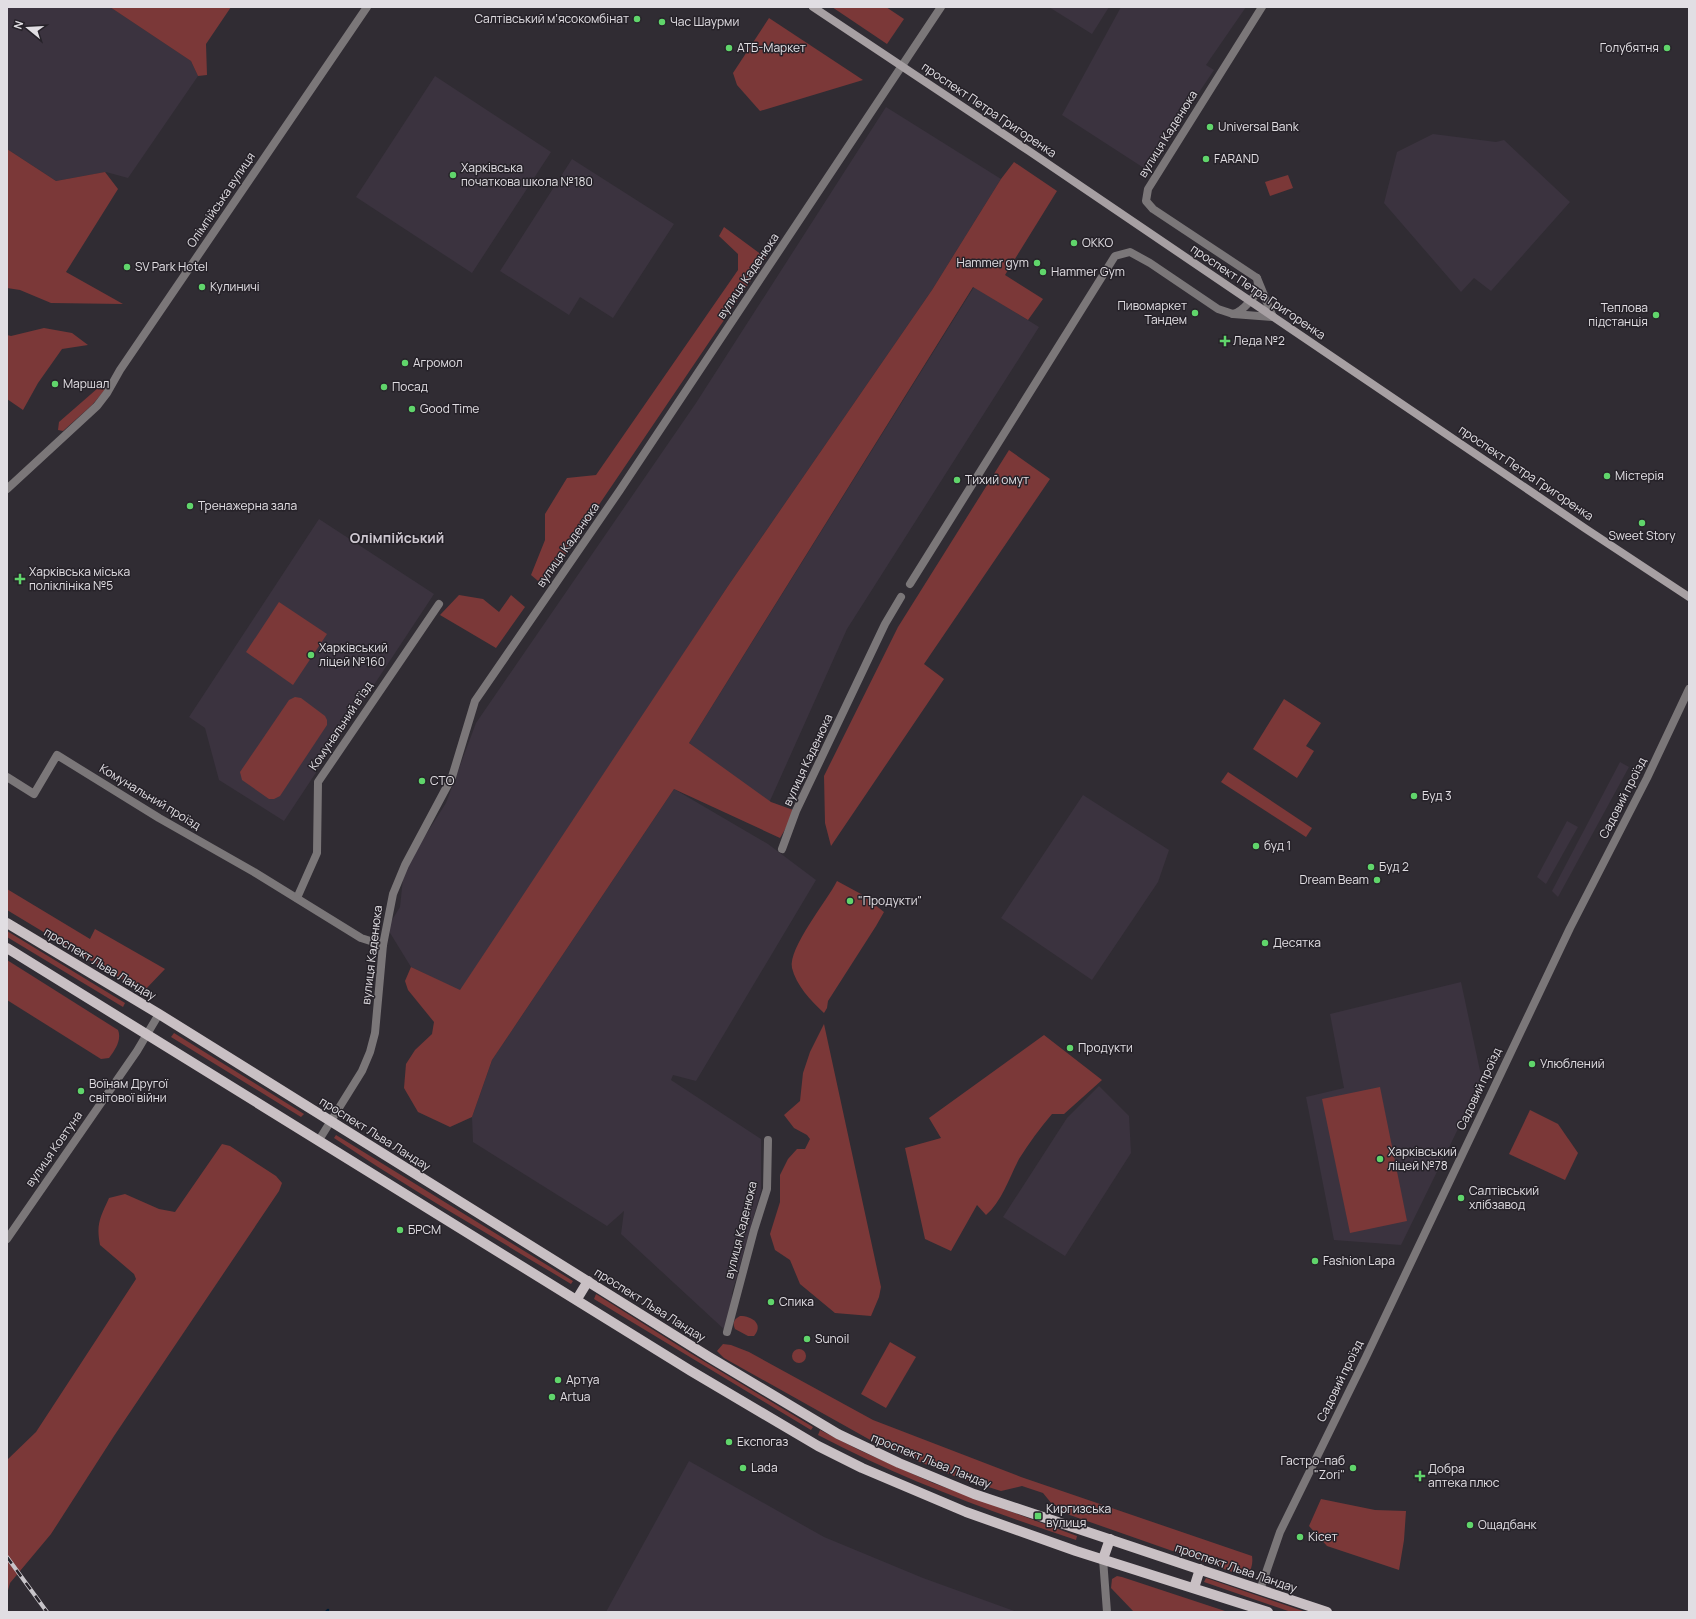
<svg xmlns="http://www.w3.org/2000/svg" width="1696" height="1619" font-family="Manrope,sans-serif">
<rect width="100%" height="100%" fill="#302c33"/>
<g fill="#3b333f">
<path d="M7,7h103l81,54 7,15 -70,102 -22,-6 -50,9 -49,-32z"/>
<path d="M1049,7h60l-17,27z"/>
<path d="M1121,7h125l-40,58 8,5 -67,100 -85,-55z"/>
<path d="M435,76l116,76 -79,121 -116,-76z"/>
<path d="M886,107l115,72 -69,111 -204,296 -261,397 -7,8 -49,-24 -24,-39 13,-21 4,-38 42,-66 30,-80 220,-320z"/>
<path d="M1433,134l63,8 8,-2 66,62 -79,89 -17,-13 -13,14 -77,-89 13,-51z"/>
<path d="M572,159l102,65 -61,94 -33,-21 -11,18 -69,-44z"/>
<path d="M974,287l65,40 -192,302 -78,174 -80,-60z"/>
<path d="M319,519l115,75 -150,227 -65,-41 -14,-52 -16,-11z"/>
<path d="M1620,762l9,5 -71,130 -6,-6z"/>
<path d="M674,789l94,55 48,36 -120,201 -23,-6 -2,5 90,59v52l-29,102 -1,27 -4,12 -106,-98 3,-23 -17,15 -134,-84 -1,-25 20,-57z"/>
<path d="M1083,795l86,55 -11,32 -66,98 -91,-62z"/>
<path d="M1567,821l11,6 -32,57 -9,-7z"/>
<path d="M1461,982l21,98 -81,165 -67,-5 -28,-143 38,-9 -14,-74z"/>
<path d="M1099,1086l30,30 2,37 -66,103 -62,-39 64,-99z"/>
<path d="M689,1461l135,76 99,41 94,34h-411z"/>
</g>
<g fill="#7b3838">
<path d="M110,7h121l-25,37 1,31 -9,1 -7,-15z"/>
<path d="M832,7h54l18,12 -17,25z"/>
<path d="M769,18l94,62 -103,31 -23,-26 -4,-12z"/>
<path d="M7,149l49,32 49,-9 13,17 -52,83 57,32 -72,-1 -31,-13 -13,-2z"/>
<path d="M1014,162l43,29 -52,84 38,24 -15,21 -55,-33 -284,456 82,59 25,9 -16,27 -106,-49 -182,271 -20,57 -22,10 -32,-15 -14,-24 2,-24 9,-14 17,-16 2,-12 -26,-32 -3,-9 6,-14 49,23 268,-404 204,-296 69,-111z"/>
<path d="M1288,175l5,13 -23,8 -5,-14z"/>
<path d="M724,227l42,31 -222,328 -13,-11 14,-35v-26l22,-36 29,-3 142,-205v-16l-19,-18z"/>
<path d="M44,328l28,5 16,12 -26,4 -24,34 -15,27 -16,-11v-64l4,1z"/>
<path d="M106,381h3l1,3 -18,21 -29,26 -5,-1 1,-8z"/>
<path d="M1009,450l41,29 -126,185 20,15 -113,167 -6,-23 -1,-47 74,-149z"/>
<path d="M459,595l24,4 16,13 12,-17 14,12 -29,41 -56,-33z"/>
<path d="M279,602l48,32 -34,51 -47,-33z"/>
<path d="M295,697l6,1 24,18 2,4v5l-47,71 -6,3h-5l-27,-19 -2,-8 49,-72z"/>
<path d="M1284,699l37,24 -15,23 8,5 -17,27 -44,-29z"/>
<path d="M1228,772l84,56 -6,9 -85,-55z"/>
<path d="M837,881l24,13 23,18 -8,14 -48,75 -1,7 -3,5c-13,-12 -28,-28 -32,-45 -4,-20 35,-67 45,-87z"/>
<path d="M7,889l83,50 5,-10 70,40 -22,23 -136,-82z"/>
<path d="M7,931l118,72 -2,4 -116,-70z"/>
<path d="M7,960l111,70c4,10 -3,20 -9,28l-8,1 -94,-59z"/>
<path d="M824,1024l57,263 -2,10 -8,19 -36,-3 -35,-29 -10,-24 -15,-10 -5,-16 10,-32v-27l8,-16 9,-10h8l5,-10 -3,-4 -13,-7 -10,-13 16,-14 3,-28 7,-21z"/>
<path d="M174,1033l130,81 -3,3 -130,-80z"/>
<path d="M1044,1035l58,45 -38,34h-12c-12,14 -23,29 -33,45 -10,19 -17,42 -33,56l-9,-10 -26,46 -26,-12 -20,-91 36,-10 -12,-20z"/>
<path d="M1380,1087l27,134 -57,12 -28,-134z"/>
<path d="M1530,1110l28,14 20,29 -13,27 -56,-26z"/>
<path d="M336,1135l237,146 -2,3c-79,-48 -160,-94 -237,-146z"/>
<path d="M222,1144l8,2 46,30 6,7 -3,8 -165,245 -63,98 -41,49 -3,11v-134l29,-28 100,-153 -2,-5 -34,-29c-4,-21 0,-27 9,-47l16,-4 34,15 16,3z"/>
<path d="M596,1294l94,59 123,74 -2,3 -194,-117 -23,-14z"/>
<path d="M740,1316c12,0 24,8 14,20h-6l-13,-7c-3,-6 -1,-10 5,-13z"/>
<path d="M890,1342l26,15 -30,51 -25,-14z"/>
<path d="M723,1344l8,1 18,7 124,68 148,57 231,79c1,7 0,13 -5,19h-6l-174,-61 -15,-10 -9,-11 -21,-7 -21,5 -42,-13 -78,-32 -157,-88 -7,-7z"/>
<circle cx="799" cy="1356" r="7"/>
<path d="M820,1430l39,20 74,33 144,53 -1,4c-90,-30 -174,-61 -258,-105z"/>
<path d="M1321,1499l54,11 31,1 -2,29 -5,30 -72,-24 -18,-20z"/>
<path d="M1117,1576l5,1 106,35h-94l-23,-24 1,-9z"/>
<path d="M1206,1578l100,34h-15l-87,-30z"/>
</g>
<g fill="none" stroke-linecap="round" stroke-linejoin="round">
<path stroke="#001b33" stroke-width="2.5" d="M326,1612l2,-2"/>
<g stroke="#7b7779" stroke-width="8">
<path d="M1233,314c9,-2 26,-20 25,-29 0,-3 -1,-5 -1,-7l-104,-69 -7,-8 2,-12 114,-182"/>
<path d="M910,584l205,-328 15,-4 20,11 68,46 15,5 40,3 -16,-39"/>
<path d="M7,777l27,17 23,-39 102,63 95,54 107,66 22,7"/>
<path d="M782,849l14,-38 89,-187 16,-27"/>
<path d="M297,898l20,-45 1,-71 121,-178"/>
<path d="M7,1239l130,-188 22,-37"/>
<path d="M727,1332l27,-102 13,-41 1,-49"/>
</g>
<g stroke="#7b7779" stroke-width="8">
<path d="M7,489l90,-83 10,-13 13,-23 247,-363"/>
<path d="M319,1140l43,-69 8,-19 5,-19 8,-88 10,-51 12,-29 47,-88 23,-76 145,-211 321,-483"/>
<path d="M1103,1559l4,53"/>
<path d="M1260,1590l20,-58 86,-175 204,-429 77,-150 42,-89"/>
</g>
<path stroke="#a7a0a3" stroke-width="8" d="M813,7l216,144 557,378 103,68"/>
<g stroke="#c9c0c4" stroke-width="10">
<path d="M7,923l152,91 550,343 129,77 61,29 75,31 353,118"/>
<path d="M7,948l684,423 127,75 44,22 104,44 110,39 192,61"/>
<path d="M577,1299l11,-18"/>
<path d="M1103,1559l7,-20"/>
<path d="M1194,1588l6,-19"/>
</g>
<defs>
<path id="rail" d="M7,1557l40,55"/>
</defs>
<use href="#rail" stroke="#c7c4c9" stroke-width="4"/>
<use href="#rail" stroke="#262229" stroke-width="2.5" stroke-dasharray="8" stroke-linecap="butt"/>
</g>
<g fill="#60d56b" stroke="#262229" stroke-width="1.5">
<circle cx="637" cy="19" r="4"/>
<circle cx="662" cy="22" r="4"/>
<circle cx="729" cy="48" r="4"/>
<circle cx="1667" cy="48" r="4"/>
<circle cx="1210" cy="127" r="4"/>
<circle cx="1206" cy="159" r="4"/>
<circle cx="453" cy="175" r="4"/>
<circle cx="1074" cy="243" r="4"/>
<circle cx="1037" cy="263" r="4"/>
<circle cx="127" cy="267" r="4"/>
<circle cx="1043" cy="272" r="4"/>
<circle cx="202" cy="287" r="4"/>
<circle cx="1195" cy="313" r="4"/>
<circle cx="1656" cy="315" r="4"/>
<path d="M1223 335h4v4h4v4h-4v4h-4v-4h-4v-4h4z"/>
<circle cx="405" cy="363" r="4"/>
<circle cx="55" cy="384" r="4"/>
<circle cx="384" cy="387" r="4"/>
<circle cx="412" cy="409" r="4"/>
<circle cx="1607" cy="476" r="4"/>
<circle cx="957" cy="480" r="4"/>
<circle cx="190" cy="506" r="4"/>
<circle cx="1642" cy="523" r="4"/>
<path d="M18 573h4v4h4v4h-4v4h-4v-4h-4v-4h4z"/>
<circle cx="311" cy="655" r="4"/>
<circle cx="422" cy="781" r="4"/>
<circle cx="1414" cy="796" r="4"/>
<circle cx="1256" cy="846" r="4"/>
<circle cx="1371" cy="867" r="4"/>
<circle cx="1377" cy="880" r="4"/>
<circle cx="850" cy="901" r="4"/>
<circle cx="1265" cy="943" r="4"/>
<circle cx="1070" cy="1048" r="4"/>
<circle cx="1532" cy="1064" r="4"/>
<circle cx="81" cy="1091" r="4"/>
<circle cx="1380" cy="1159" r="4"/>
<circle cx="1461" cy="1198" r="4"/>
<circle cx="400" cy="1230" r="4"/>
<circle cx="1315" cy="1261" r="4"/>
<circle cx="771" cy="1302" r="4"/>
<circle cx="807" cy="1339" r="4"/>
<circle cx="558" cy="1380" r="4"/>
<circle cx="552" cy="1397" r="4"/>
<circle cx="729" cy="1442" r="4"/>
<circle cx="743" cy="1468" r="4"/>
<circle cx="1353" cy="1468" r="4"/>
<path d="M1418 1470h4v4h4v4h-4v4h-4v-4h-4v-4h4z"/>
<rect x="1034" y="1512" width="8" height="8" rx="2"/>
<circle cx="1470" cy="1525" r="4"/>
<circle cx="1300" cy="1537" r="4"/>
</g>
<g text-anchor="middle" stroke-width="3" stroke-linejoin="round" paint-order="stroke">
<g font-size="12" fill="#e1dee3" stroke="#262229" text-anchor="start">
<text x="629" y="23" text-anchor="end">Салтівський мʼясокомбінат</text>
<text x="670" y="26">Час Шаурми</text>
<text x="737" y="52">АТБ-Маркет</text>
<text x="1659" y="52" text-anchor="end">Голубятня</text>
<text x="1218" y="131">Universal Bank</text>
<text x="1214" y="163">FARAND</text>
<text x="461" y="172">Харківська<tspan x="461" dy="14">початкова школа №180</tspan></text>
<text x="1082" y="247">ОККО</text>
<text x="1029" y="267" text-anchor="end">Hammer gym</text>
<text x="135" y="271">SV Park Hotel</text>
<text x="1051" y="276">Hammer Gym</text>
<text x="210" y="291">Кулиничі</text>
<text x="1187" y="310" text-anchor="end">Пивомаркет<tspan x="1187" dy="14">Тандем</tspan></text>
<text x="1648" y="312" text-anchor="end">Теплова<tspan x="1648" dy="14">підстанція</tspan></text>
<text x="1233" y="345">Леда №2</text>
<text x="413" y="367">Агромол</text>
<text x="63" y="388">Маршал</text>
<text x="392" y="391">Посад</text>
<text x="420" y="413">Good Time</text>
<text x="1615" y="480">Містерія</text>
<text x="965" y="484">Тихий омут</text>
<text x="198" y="510">Тренажерна зала</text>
<text x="1642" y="540" text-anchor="middle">Sweet Story</text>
<text x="29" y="576">Харківська міська<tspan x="29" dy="14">поліклініка №5</tspan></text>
<text x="319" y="652">Харківський<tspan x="319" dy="14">ліцей №160</tspan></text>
<text x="430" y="785">СТО</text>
<text x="1422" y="800">Буд 3</text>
<text x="1264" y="850">буд 1</text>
<text x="1379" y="871">Буд 2</text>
<text x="1369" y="884" text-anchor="end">Dream Beam</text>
<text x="858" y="905">"Продукти"</text>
<text x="1273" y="947">Десятка</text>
<text x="1078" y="1052">Продукти</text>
<text x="1540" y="1068">Улюблений</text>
<text x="89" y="1088">Воїнам Другої<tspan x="89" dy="14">світової війни</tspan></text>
<text x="1388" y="1156">Харківський<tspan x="1388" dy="14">ліцей №78</tspan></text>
<text x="1469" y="1195">Салтівський<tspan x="1469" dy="14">хлібзавод</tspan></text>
<text x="408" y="1234">БРСМ</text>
<text x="1323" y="1265">Fashion Lapa</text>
<text x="779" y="1306">Спика</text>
<text x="815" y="1343">Sunoil</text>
<text x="566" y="1384">Артуа</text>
<text x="560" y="1401">Artua</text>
<text x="737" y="1446">Експогаз</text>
<text x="1345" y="1465" text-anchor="end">Гастро-паб<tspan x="1345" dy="14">"Zori"</tspan></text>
<text x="751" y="1472">Lada</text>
<text x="1428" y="1473">Добра<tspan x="1428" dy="14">аптека плюс</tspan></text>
<text x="1046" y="1513">Киргизська<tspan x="1046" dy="14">вулиця</tspan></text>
<text x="1478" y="1529">Ощадбанк</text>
<text x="1308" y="1541">Кісет</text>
</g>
<g font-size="12" fill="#e1dee3" stroke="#262229">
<text transform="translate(989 110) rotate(34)" y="4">проспект Петра Григоренка</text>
<text transform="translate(1168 134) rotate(-58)" y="4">вулиця Каденюка</text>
<text transform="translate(221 200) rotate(-56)" y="4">Олімпійська вулиця</text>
<text transform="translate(748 276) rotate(-56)" y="4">вулиця Каденюка</text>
<text transform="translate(1258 292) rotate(34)" y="4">проспект Петра Григоренка</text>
<text transform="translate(1526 473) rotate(34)" y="4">проспект Петра Григоренка</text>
<text transform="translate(568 545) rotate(-55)" y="4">вулиця Каденюка</text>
<text transform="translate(341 726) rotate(-56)" y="4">Комунальний в’їзд</text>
<text transform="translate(808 760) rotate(-65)" y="4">вулиця Каденюка</text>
<text transform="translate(150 797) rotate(31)" y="4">Комунальний проїзд</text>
<text transform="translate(1623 798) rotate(-63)" y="4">Садовий проїзд</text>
<text transform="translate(372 955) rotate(-83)" y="4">вулиця Каденюка</text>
<text transform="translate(100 964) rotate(31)" y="4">проспект Льва Ландау</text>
<text transform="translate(1479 1089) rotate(-65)" y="4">Садовий проїзд</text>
<text transform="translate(375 1134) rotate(32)" y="4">проспект Льва Ландау</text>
<text transform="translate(54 1149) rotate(-55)" y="4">вулиця Ковтуна</text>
<text transform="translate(741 1230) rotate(-76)" y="4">вулиця Каденюка</text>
<text transform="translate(650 1305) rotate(32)" y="4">проспект Льва Ландау</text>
<text transform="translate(1340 1381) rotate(-64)" y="4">Садовий проїзд</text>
<text transform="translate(931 1461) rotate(22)" y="4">проспект Льва Ландау</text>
<text transform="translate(1236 1568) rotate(19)" y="4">проспект Льва Ландау</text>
</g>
<g font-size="14" font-weight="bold" fill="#cdc7d0" stroke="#262229">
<text x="397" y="543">Олімпійський</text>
</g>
</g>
<rect width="1696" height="1619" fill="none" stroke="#e1dee3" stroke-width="16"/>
<g transform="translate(28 28) rotate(288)" stroke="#262229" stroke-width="3" paint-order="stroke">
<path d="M0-3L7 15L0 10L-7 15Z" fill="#e1dee3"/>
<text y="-6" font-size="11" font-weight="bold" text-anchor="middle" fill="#e1dee3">N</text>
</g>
</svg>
